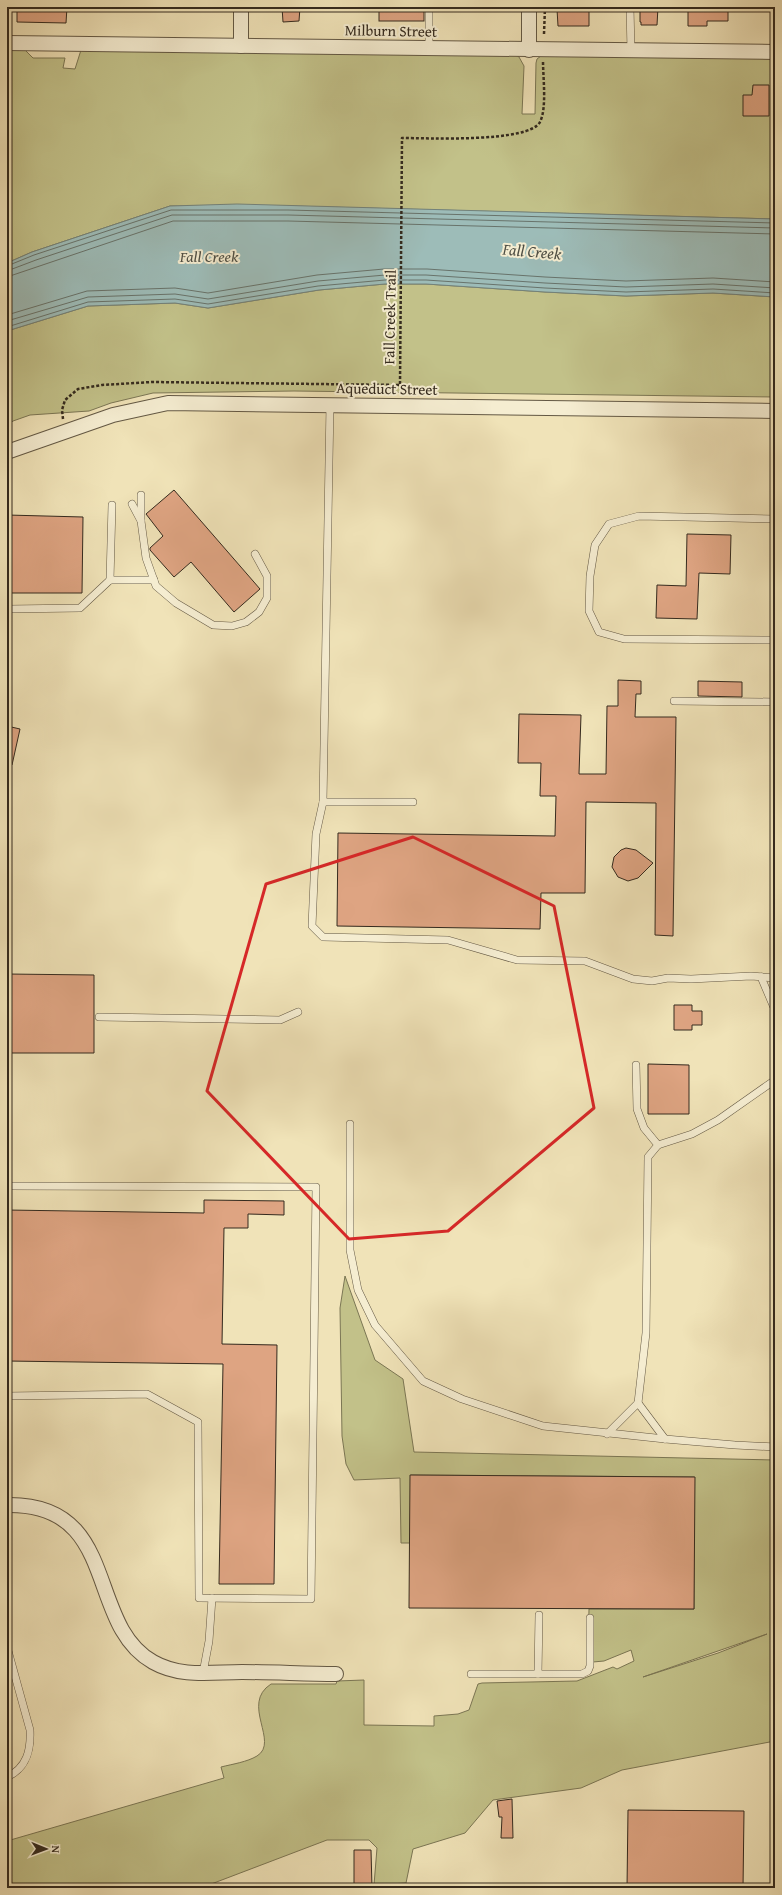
<svg xmlns="http://www.w3.org/2000/svg" width="782" height="1895" font-family="'Gentium Book Plus',serif">
<rect width="100%" height="100%" fill="#f0e3b8"/>
<filter id="stains"><feTurbulence type="fractalNoise" baseFrequency=".005" numOctaves="4"/><feColorMatrix values="0 0 0 0 .2 0 0 0 0 .09 0 0 0 0 .02 0 0 0 .5 -.17"/></filter>
<radialGradient id="worn" r=".72"><stop offset=".6" stop-color="#630" stop-opacity="0"/><stop offset="1" stop-color="#630" stop-opacity=".3"/></radialGradient>
<g fill="#c2c189" stroke="#7b7654" fill-rule="evenodd">
<path d="M7,49h17l9,9h32l-2,10 12,1 6,-19 431,2 7,5 5,9 -2,48h13l1,-51 1,-4 4,-3 234,1v162l-486,-13h-119l-138,46 -25,11v-204h2l1,-4 -3,-1z"/>
<path d="M385,284h41l119,8 81,4 87,-3 62,4v100l-481,-6 -141,2 -42,10 -22,8 -59,4 -17,6 -6,5v-95l81,-25 87,-3 33,5 111,-18z"/>
<path d="M345,1276l30,84 28,19 11,73 361,8v281l-153,29 -41,18 -88,12 -28,33 -52,16 -7,34 -32,2 3,-37 -8,-8h-42l-121,46h-44l-3,2h-152v-47l217,-63 -3,-11c12,-3 26,-5 36,-11 23,-14 -17,-52 14,-72h65l1,-3 27,-1v45l70,1v-10l24,-2 11,-4 9,-26 4,-1 95,-2 36,-14 4,2 17,-8 -3,-11 -27,11 -11,1 -5,-11 1,-42h105v-132l-283,-2 -1,68h-9l-1,-65 -46,2 -8,-16 -4,-28 -2,-128zM767,1634l-49,19 -75,24z"/>
</g>
<path fill="#9dbcb8" stroke="#73827a" d="M237,204l538,15v78l-62,-4 -87,3 -81,-4 -119,-8h-41l-66,6 -111,18 -33,-5 -87,3 -81,25v-68l25,-11 138,-46z"/>
<g fill="none" stroke-linecap="round" stroke-linejoin="round">
<g stroke="#68736b" stroke-width="1">
<path d="M7,266l27,-11 137,-45h117l487,13"/>
<path d="M7,271l29,-11 136,-45h116l487,13"/>
<path d="M7,277l166,-56h115l487,13"/>
<path d="M7,315l80,-24 88,-3 33,5 109,-18 67,-6h43l118,8 81,4 87,-3 62,4"/>
<path d="M7,321l81,-24 87,-3 33,5 110,-18 67,-6h41l119,8 81,4 87,-3 62,4"/>
<path d="M7,327l81,-25 87,-3 33,5 110,-18 67,-6h41l119,8 81,4 87,-3 62,4"/>
</g>
</g>
<g fill="#dea482" stroke="#342a1e">
<path d="M17,7h50l-1,16 -49,-1z"/>
<path d="M282,7h18l-1,14 -16,1z"/>
<rect x="379" y="7" width="45" height="14"/>
<path d="M640,7h18l-1,18h-16v-3h-1z"/>
<path d="M688,7h40v14h-21v5h-19z"/>
<path d="M557,9h32v17h-31z"/>
<path d="M753,85h16v31h-26v-21h9z"/>
<path d="M174,490l86,99 -26,23 -43,-50 -17,15 -24,-27v-2l13,-12 -17,-22z"/>
<path d="M7,515l76,2 -1,76h-75z"/>
<path d="M687,534l44,1 -1,39 -31,-1 -2,46 -41,-1 1,-33 29,1z"/>
<path d="M618,680l23,1v13h-5l-1,23h41l-3,219 -18,-1 1,-132 -70,-1 -1,91h-44l-1,36 -203,-3 1,-93 217,3 1,-40h-16l1,-33h-23l1,-49 62,1 -2,59h27l1,-68h11z"/>
<path d="M698,681l44,1v15l-44,-1z"/>
<path d="M7,726l13,3 -8,36 -5,-1z"/>
<path d="M626,848l10,2 17,13 -15,15 -10,3 -10,-4 -6,-10 2,-10 7,-7z"/>
<path d="M7,974l87,1v78h-87z"/>
<path d="M674,1005h18v6h10v14h-10v5h-18z"/>
<path d="M648,1064l41,1v49h-41z"/>
<path d="M204,1200l80,1v14l-36,-1v14h-24l-2,116 55,1 -3,239h-55l4,-220 -216,-3v-151l197,3z"/>
<path d="M410,1475l285,2 -1,132 -285,-1z"/>
<path d="M512,1799l1,39h-12l1,-21h-3l-2,-16z"/>
<path d="M628,1810l116,1 -1,77h-116z"/>
<path d="M354,1850h17l1,38h-18z"/>
</g>
<g fill="none" stroke-linecap="round" stroke-linejoin="round">
<defs>
<g id="service">
<path d="M630,7l1,44"/>
<path d="M429,48v-41"/>
<path d="M330,405l-7,397h90"/>
<path d="M141,495v25"/>
<path d="M132,504l9,17 5,37 10,28 20,17 37,22 19,1 14,-4 13,-10 8,-14v-22l-12,-22"/>
<path d="M112,505l-2,75h44"/>
<path d="M775,519l-136,-3 -30,8 -14,21 -5,31 -1,35 10,21 25,7 151,1"/>
<path d="M9,609l71,-1 30,-28"/>
<path d="M674,701l101,1"/>
<path d="M323,802l-7,32 -4,92 11,11 125,3 69,20 68,1 48,18 19,2 16,-3 23,1 60,-3 24,2"/>
<path d="M761,977l14,33"/>
<path d="M99,1017l181,3 18,-8"/>
<path d="M636,1065l1,44 7,19 14,17 -10,12 -2,176 -8,70"/>
<path d="M350,1124v126l8,40 17,35 48,56 39,18 81,27 122,13 70,6 40,2"/>
<path d="M658,1145l34,-11 26,-14 57,-40"/>
<path d="M7,1186l309,1 -5,412 -112,-1 -1,-176 -51,-28 -140,2"/>
<path d="M607,1434l31,-31 27,36"/>
<path d="M7,1647l23,83c1,20 -3,38 -23,47"/>
<path d="M203,1673l6,-32 3,-43"/>
<path d="M471,1674h111l6,-3 2,-5v-48"/>
<path d="M538,1674l1,-59"/>
</g>
<g id="minor">
<path d="M7,43l768,9"/>
<path d="M241,46v-39"/>
<path d="M529,50v-43"/>
<path d="M7,452l106,-37 55,-12 607,8"/>
<path d="M7,1505c114,-2 78,119 146,157 28,16 59,10 89,10 32,0 63,2 94,2"/>
</g>
</defs>
<use href="#service" stroke="#635844" stroke-width="8"/>
<use href="#minor" stroke="#635844" stroke-width="16"/>
<g stroke="#342a1e" stroke-width="2.5" stroke-dasharray="3 2" stroke-linecap="butt">
<path d="M544,34l1,-27"/>
<path d="M63,419l-1,-9 3,-10 13,-11 24,-4 50,-3 248,3 2,-247c24,0 127,5 138,-16 7,-14 3,-44 3,-61"/>
</g>
<use href="#service" stroke="#f5edd1" stroke-width="7"/>
<use href="#minor" stroke="#f5edd1" stroke-width="14"/>
</g>
<path fill="none" stroke="#d62828" stroke-width="3" stroke-linejoin="round" d="M413,837l141,69 40,202 -146,123 -99,8 -142,-148 59,-207z"/>
<g text-anchor="middle" stroke-width="4" stroke-linejoin="round" paint-order="stroke">
<g font-size="15" fill="#342a1e" stroke="#f5edd1">
<text transform="translate(391 31) rotate(1)" y="5">Milburn Street</text>
<text transform="translate(390 317) rotate(-89)" y="5">Fall Creek Trail</text>
<text transform="translate(387 389) rotate(1)" y="5">Aqueduct Street</text>
</g>
<g font-size="16" font-style="italic" fill="#4e4e44" stroke="#f5edd1">
<text transform="translate(532 251) rotate(5)" y="6">Fall Creek</text>
<text x="209" y="262">Fall Creek</text>
</g>
</g>
<rect width="782" height="1895" fill="none" stroke="#f0e3b8" stroke-width="24"/>
<rect x="8" y="8" width="766" height="1879" fill="none" stroke="#342a1e" stroke-width="2"/>
<rect x="12" y="12" width="758" height="1871" fill="none" stroke="#342a1e"/>
<g transform="translate(46 1849) rotate(91)" stroke="#f5edd1" stroke-width="3" paint-order="stroke">
<path d="M0-3L7 15L0 10L-7 15Z" fill="#342a1e"/>
<text y="-6" font-size="11" font-weight="bold" text-anchor="middle" fill="#342a1e">N</text>
</g>
<rect width="100%" height="100%" filter="url(#stains)"/>
<rect width="100%" height="100%" fill="url(#worn)"/>
</svg>
